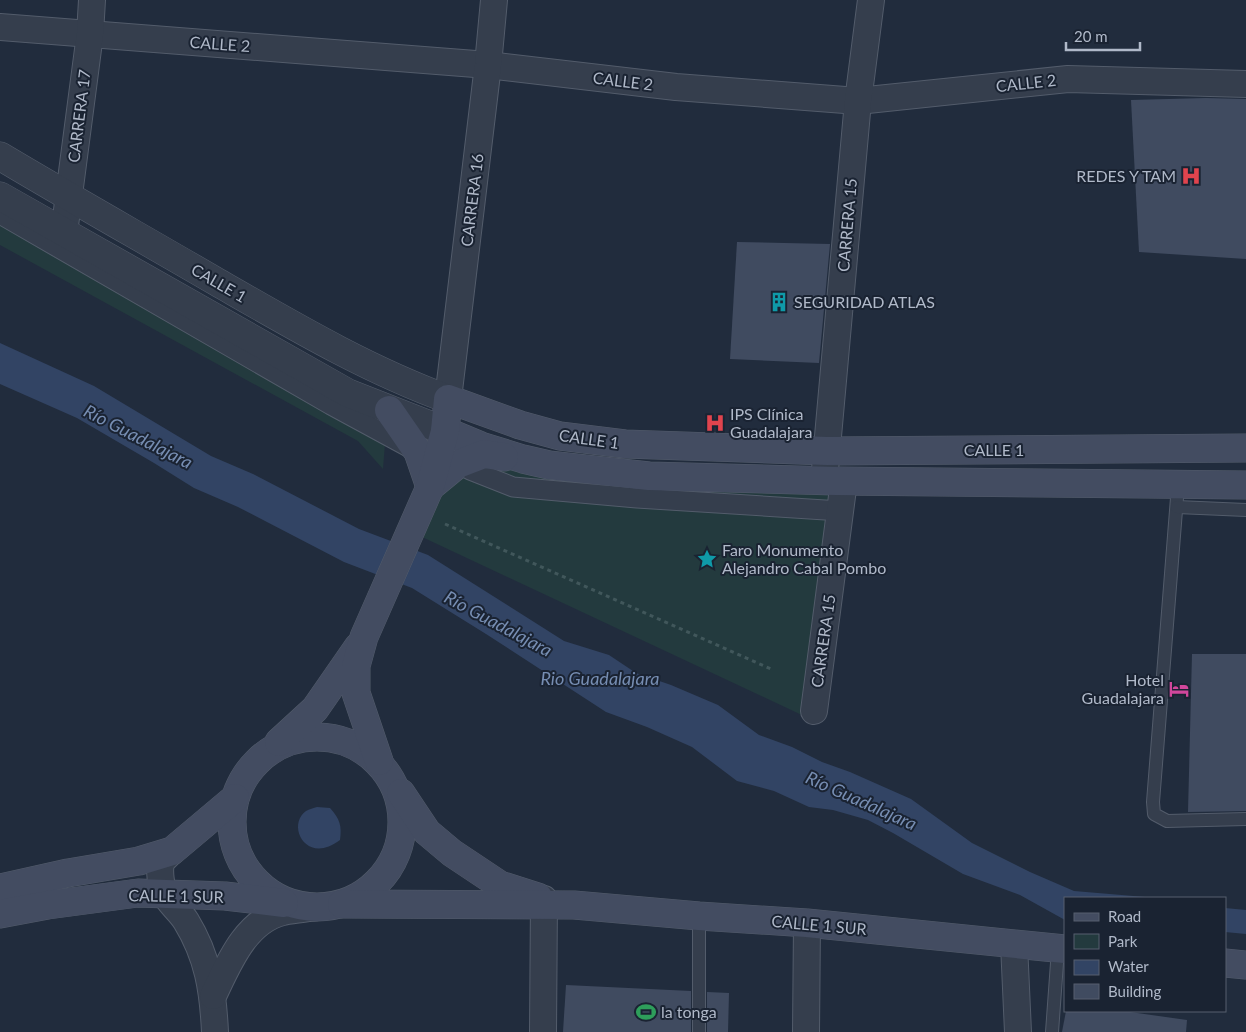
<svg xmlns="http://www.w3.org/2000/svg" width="1246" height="1032" font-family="Lato,sans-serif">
<rect width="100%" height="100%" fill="#212c3d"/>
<g fill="#233a3e">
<path d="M0,214l386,217 -3,38 -25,-28 -358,-196z"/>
<path d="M488,463l351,17 -33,237 -386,-181 19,-49z"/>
</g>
<g fill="#324464">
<path d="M0,343l94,43 117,70 42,18 106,55 69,26 136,86 45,14 27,18 35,12 47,20 41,30 33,12 30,15 28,10 61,27 61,44 58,29 44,19 83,7h-92v22l-45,-25 -57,-21 -70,-41 -25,-13 -35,-10 -24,-3 -35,-16 -37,-10 -45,-34 -45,-20 -41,-15 -120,-78 -74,-46 -68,-26 -106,-55 -44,-19 -40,-25 -77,-45 -77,-34z"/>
<path d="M317,807l13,1c10,11 12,18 10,32 -34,26 -54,-15 -34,-29 3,-2 8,-3 11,-4z"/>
<path d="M1225,908l21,2v24l-21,-2z"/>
</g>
<g fill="#404b60">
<path d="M1206,98l40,1v160l-107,-7 -8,-152z"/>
<path d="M737,242l93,2 -11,119 -89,-4z"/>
<path d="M1192,654h54v157l-58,1z"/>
<path d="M566,985l125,6v41h-128z"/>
<path d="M707,992l22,1 -1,39h-21z"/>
<path d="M1066,1011h57l64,9 -1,12h-124z"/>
</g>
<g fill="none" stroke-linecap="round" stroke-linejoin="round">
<defs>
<g id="service">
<path d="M1178,485l-25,317 1,12 13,7 79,-2"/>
<path d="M1177,507l69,3"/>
<path d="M699,916v116"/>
<path d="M1052,1032l6,-83"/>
</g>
<g id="pedestrian">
<path d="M0,214l331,191 83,45"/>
<path d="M470,470l43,17 124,11 204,13"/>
</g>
<g id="minor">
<path d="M0,27l488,38 188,22 182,14 210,-22 178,5"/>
<path d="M64,233l26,-199 2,-34"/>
<path d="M448,399l40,-334 6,-65"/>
<path d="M824,481l34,-380 13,-101"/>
<path d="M814,711l30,-230"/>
<path d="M172,851c-4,4 -9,8 -11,12 -2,8 0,23 3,30 5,10 16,18 22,28 22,36 27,69 29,111"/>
<path d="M1014,944l4,88"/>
<path d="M213,996c15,-31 32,-75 70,-84 11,-3 23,-3 35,-5"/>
<path d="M543,1032l1,-133"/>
<path d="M806,1032l1,-109"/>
</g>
<g id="tertiary">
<path d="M0,156c72,43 145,84 217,126 75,43 149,87 231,117"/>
<path d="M0,196l348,197 97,38"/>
</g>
<g id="secondary">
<path d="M389,410l29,42 12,35"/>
<path d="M445,431l36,15 42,13 26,6 100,11 186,5 411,4"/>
<path d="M430,487l28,-23 26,-10 20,3"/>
<circle cx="317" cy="822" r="85"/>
<path d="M279,742l36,-33 43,-62"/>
<path d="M379,761l-23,-68v-27l8,-29 66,-150 15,-56 3,-32 72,26 40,11 65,8 202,7 419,-3"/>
<path d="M401,793l26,39 25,21 48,32 38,12"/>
<path d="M0,888l68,-15 71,-12 33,-10 63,-53"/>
<path d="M342,904l232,1 125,11 108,7 258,26"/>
<path d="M0,914l48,-9 90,-12 87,3 59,7"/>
<path d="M1225,963l21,2"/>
</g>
</defs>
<use href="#service" stroke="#535c6b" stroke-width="14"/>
<use href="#pedestrian" stroke="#535c6b" stroke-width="21"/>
<use href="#minor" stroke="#535c6b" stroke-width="28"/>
<use href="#tertiary" stroke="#535c6b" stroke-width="29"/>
<use href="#secondary" stroke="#535c6b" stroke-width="29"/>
<path stroke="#41575b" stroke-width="3" stroke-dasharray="4 4" stroke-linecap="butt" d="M445,524l326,145"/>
<use href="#service" stroke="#353e4d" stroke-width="12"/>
<use href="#pedestrian" stroke="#353e4d" stroke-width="19"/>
<use href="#minor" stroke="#353e4d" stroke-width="26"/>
<use href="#tertiary" stroke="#353e4d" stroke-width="28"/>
<use href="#secondary" stroke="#434c61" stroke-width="28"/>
</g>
<defs>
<symbol id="hospital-bare" viewBox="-9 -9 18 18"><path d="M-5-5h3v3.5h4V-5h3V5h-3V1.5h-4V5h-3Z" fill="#e0444e" stroke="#1a2332" stroke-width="2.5" paint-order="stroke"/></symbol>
<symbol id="building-bare" viewBox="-9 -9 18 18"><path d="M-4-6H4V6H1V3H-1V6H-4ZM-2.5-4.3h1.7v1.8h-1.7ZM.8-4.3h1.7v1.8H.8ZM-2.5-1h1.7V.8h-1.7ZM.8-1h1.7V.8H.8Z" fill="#0f9aa8" stroke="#1a2332" stroke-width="2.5" paint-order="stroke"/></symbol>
<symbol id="sight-bare" viewBox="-9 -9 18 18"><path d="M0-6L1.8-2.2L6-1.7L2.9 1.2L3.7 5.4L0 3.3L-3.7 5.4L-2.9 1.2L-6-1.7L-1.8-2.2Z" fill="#0f9aa8" stroke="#1a2332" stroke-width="2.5" paint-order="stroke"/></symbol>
<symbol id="hotel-bare" viewBox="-9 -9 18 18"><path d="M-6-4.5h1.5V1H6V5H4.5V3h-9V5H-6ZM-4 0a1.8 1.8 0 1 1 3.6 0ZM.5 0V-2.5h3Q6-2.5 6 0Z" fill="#d1479c" stroke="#1a2332" stroke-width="2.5" paint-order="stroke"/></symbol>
<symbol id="stadium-bare" viewBox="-9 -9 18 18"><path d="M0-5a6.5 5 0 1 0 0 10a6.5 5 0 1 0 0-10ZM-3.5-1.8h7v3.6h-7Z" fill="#2e9e5b" stroke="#1a2332" stroke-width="2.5" paint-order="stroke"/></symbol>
</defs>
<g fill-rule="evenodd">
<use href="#hospital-bare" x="1177" y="162" width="28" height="28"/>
<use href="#building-bare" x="765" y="288" width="28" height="28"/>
<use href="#hospital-bare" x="701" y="409" width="28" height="28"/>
<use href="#sight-bare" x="693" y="545" width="28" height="28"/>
<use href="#hotel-bare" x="1165" y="675" width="28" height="28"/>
<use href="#stadium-bare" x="632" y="998" width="28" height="28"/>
</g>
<g text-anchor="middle" stroke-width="4" stroke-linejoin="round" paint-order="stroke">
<g font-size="16" fill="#b0b9c9" stroke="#1a2332">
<text transform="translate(220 44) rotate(4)" y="6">CALLE 2</text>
<text transform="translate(623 81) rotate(7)" y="6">CALLE 2</text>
<text transform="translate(1026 83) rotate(-6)" y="6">CALLE 2</text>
<text transform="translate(79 116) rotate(-83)" y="6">CARRERA 17</text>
<text transform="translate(472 200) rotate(-83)" y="6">CARRERA 16</text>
<text transform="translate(847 225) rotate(-85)" y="6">CARRERA 15</text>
<text transform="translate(219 283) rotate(30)" y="6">CALLE 1</text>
<text transform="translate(589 439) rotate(8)" y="6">CALLE 1</text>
<text x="994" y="456">CALLE 1</text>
<text transform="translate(823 641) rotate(-82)" y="6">CARRERA 15</text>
<text transform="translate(176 896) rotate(1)" y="6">CALLE 1 SUR</text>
<text transform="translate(819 925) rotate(5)" y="6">CALLE 1 SUR</text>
</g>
<g font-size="16" fill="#b0b9c9" stroke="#1a2332" text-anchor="start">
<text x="1176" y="182" text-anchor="end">REDES Y TAM</text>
<text x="794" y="308">SEGURIDAD ATLAS</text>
<text x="730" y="420">IPS Clínica<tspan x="730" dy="18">Guadalajara</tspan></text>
<text x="722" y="556">Faro Monumento<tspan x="722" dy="18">Alejandro Cabal Pombo</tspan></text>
<text x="1164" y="686" text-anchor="end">Hotel<tspan x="1164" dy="18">Guadalajara</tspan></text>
<text x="661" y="1018">la tonga</text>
</g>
<g font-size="18" font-style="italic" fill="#768db2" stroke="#1a2332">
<text transform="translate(138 437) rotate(27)" y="6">Río Guadalajara</text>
<text transform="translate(498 624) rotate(28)" y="6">Río Guadalajara</text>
<text x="600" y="685">Rio Guadalajara</text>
<text transform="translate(861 801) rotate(24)" y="6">Río Guadalajara</text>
</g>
</g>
<rect x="1064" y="897" width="162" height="115" fill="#1a2332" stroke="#565f6e"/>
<rect x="1074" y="913" width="25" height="8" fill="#434c61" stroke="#565f6e"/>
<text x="1108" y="922" font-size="15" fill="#b0b9c9">Road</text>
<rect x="1074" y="934" width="25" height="15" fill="#233a3e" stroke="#565f6e"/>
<text x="1108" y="947" font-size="15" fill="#b0b9c9">Park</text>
<rect x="1074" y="960" width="25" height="15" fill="#324464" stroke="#565f6e"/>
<text x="1108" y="972" font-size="15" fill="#b0b9c9">Water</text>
<rect x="1074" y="984" width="25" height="15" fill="#404b60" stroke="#565f6e"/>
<text x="1108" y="997" font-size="15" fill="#b0b9c9">Building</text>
<path d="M1066 42v8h74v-8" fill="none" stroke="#b0b9c9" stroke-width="2.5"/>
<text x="1074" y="42" font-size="15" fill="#b0b9c9" stroke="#1a2332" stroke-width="4" paint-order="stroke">20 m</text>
</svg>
